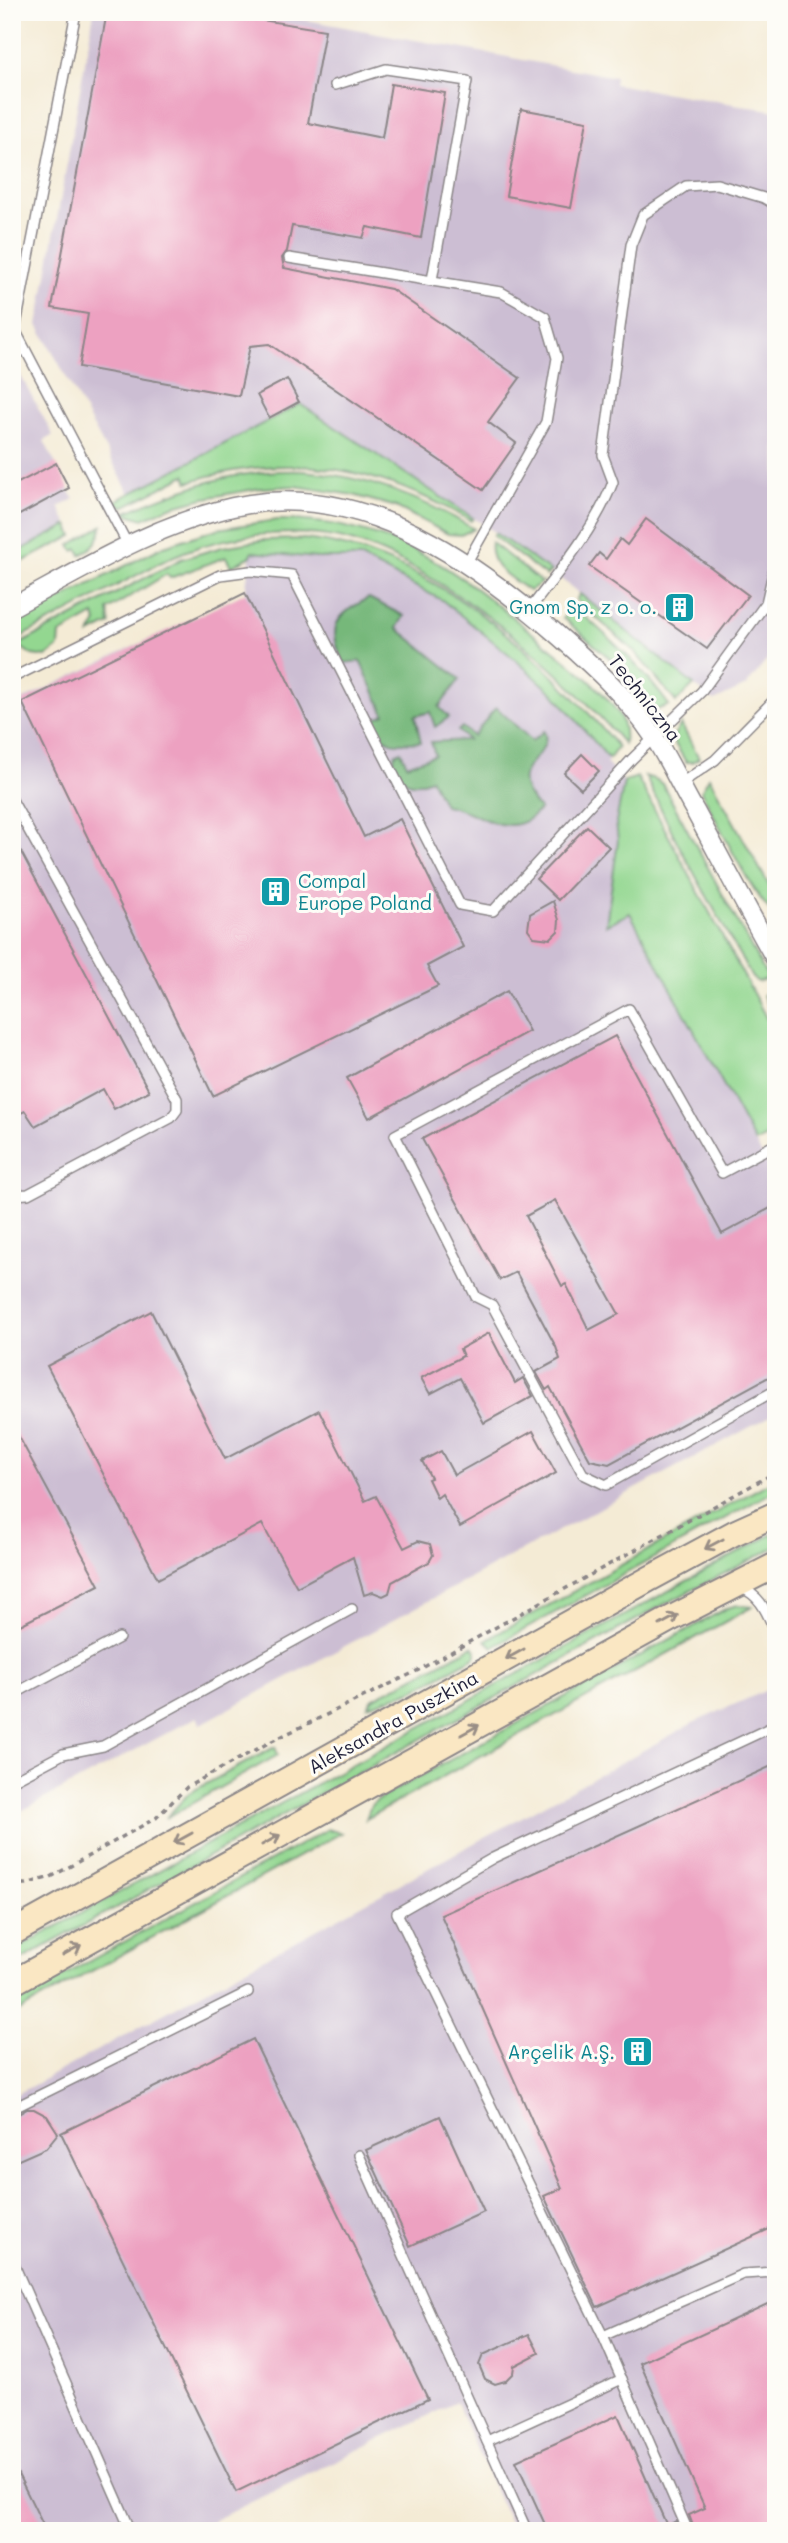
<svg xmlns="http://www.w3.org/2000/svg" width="788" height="2543" font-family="Mali,sans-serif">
<rect width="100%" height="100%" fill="#fdfcf7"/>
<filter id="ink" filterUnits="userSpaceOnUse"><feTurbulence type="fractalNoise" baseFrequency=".0143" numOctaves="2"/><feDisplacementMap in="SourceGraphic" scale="14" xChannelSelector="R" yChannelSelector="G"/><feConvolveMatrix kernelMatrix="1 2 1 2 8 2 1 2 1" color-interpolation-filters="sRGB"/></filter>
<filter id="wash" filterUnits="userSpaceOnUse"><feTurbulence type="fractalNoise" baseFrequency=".00686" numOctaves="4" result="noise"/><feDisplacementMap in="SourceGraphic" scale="28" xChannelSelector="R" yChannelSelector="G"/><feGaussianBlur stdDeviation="1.57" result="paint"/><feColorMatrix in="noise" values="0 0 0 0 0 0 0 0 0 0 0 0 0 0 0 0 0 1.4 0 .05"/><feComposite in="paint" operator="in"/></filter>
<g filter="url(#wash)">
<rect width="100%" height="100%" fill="#f4ebd5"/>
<g fill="#ccbed3">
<path d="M94,12h169l352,65 -1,7 162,27v538l-30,37 -32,15 -158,-126 -69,-48 -187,-123 -170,90 -92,-169z"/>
<path d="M12,360l41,75 -9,6 30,58 -15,8 9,18 -56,30z"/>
<path d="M251,552l66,6h44l81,42 68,55 44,39 55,65 -3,4 18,19 -8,40 2,19 -11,84 23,-13 146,269v232l-575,311 -4,-7 -185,99v-539l3,-1 -3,-6v-565l233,-112z"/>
<path d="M776,1686v845h-263l-57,-129 -264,129h-180v-434l681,-374z"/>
</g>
<g fill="#93d790" stroke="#5a7c66" stroke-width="2">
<path d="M300,404l173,114 -2,3c-92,-54 -180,-71 -283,-39l-3,-7 -61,32 -10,-5z"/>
<path d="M303,471c60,4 120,27 171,58l-13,6 -13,-1 -52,-27 -43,-12 -58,-9 -34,2 -61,11 -30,8 -27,12 -19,-6c59,-26 112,-44 179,-42z"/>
<path d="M277,520c40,-1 82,8 119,22 53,21 98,60 141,95 28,23 61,46 81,76 6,9 7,21 6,31 -54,-64 -116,-118 -187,-162 -28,-17 -55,-32 -86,-41 -51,-14 -117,-8 -167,11 -23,9 -44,22 -66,33 -34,19 -69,37 -103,55l-3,-4v-12l152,-78 53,-17z"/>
<path d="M68,525l5,11 -61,31v-12z"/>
<path d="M102,526c-2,14 -9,22 -21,29l-3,-6 -4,2 -4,-6z"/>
<path d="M495,533l48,33 8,5 -5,5 -53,-40z"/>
<path d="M304,539c124,12 238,116 314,208l-9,12 -55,-65 -44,-39 -68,-55 -81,-42h-44l-65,-6 -1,4 -20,11 -5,-10 -56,21 -3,-4 -59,36 2,14 -20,10 7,-12 -3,-7 -34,19 -1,13 -13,10 -14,-2 -14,-10 163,-86 41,-12 42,-7z"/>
<path d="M491,542l50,40h1l-13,9c-17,-13 -42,-23 -38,-49z"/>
<path d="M580,594l114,91 -18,17 -42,-51 -58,-51z"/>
<path d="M572,606c36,29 69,60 97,99l-15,6 -41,-50 -50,-43z"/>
<path d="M681,724l18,34 -7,4h-6l-14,-23z"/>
<path d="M645,776l12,4 6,5 105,193 -10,4 -6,-4 -74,-134z"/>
<path d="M637,777l139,259v96l-21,11 -125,-230 -24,12 12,-84 -2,-19 8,-40z"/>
<path d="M709,777l67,121v18c-24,-19 -58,-94 -75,-125z"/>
<path d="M774,989l2,2v33l-13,-29z"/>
<path d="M776,1479v11l-283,157 -7,-7z"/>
<path d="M776,1532v15l-113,58 -651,360v-14z"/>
<path d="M738,1605l14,2 -386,212 5,-14 6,-5 350,-192z"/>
<path d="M473,1646l4,6 -2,5 -63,34 -44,15 4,-7z"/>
<path d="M275,1747l3,8 -112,63 23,-25z"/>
<path d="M328,1829l13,4 -329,182v-11z"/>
</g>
<g fill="#76b87a" stroke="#4c6d5a" stroke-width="2">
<path d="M369,598l35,18 -7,12 63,51 -21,28 10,10 -14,10 -5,-15 -15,4 6,26c-28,1 -35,6 -49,-22l13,-6 -25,-53 -16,2c-18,-36 -9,-48 25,-65z"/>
<path d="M496,707l36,34 12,-10c12,28 -48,34 -4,78 -32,36 -60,1 -96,-4l-13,-26c-21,9 -29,4 -38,-17l2,-8 6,-3 6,14 28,-10 -4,-13 37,-2 -10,-9 4,-4 11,9z"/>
</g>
<g id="blocks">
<g fill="#eda1c1" fill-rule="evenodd">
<path d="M107,12h105l113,18 -17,93 74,15 9,-54 54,9 -24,145 -54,-11 -4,11 -71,-12 -5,25 -5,7 2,10 107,21 129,89 -32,44 28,21 -33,47 -214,-146 -19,2 -11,50 -160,-29 9,-53 -36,-6z"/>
<path d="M521,109l66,12 -16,87 -65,-12z"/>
<path d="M287,379l12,23 -30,16 -12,-23z"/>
<path d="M56,463l13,25 -57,31v-33z"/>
<path d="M646,519l102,76 -41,54 -118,-83 10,-13 7,6 14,-20 7,6z"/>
<path d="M245,593l119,244 36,-18 63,128 -36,19 11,20 -225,110 -191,-394z"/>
<path d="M582,754l17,17 -18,18 -17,-16z"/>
<path d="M587,826l22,21 -51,53 -22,-21z"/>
<path d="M12,835l137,256 -35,18 -11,-20 -68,37 -10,-15 -13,6z"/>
<path d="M553,901l6,19 -1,11 -8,8 -16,-2 -6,-8 2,-15z"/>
<path d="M507,991l22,40 -160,87 -22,-40z"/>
<path d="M615,1036l107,198 54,-29v168l-167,91 -19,-4 -40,-73 -4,3 -10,-18 24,-13 -4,-12 -40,-75 -16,8 -78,-141zM555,1200l64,114 -30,16 -23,-46 -4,2 -36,-70z"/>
<path d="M151,1311l74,148 94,-49 46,91 11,-5 28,52 14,-7 12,3 3,11 -4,7 -37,20 -3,11 -6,3 -10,-4 -9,3 -11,-38 -56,30 -35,-63 -104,55 -111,-213z"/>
<path d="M489,1333l26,50 8,-5 10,18 -49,27 -24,-45 -30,16 -9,-16 42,-22 -3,-7z"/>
<path d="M12,1424l87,161 -87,44z"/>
<path d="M533,1431l23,42 -96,54 -18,-33 -5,4 -9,-19 3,-1 -9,-17 19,-10 13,24z"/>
<path d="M776,1764v462l-179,81 -53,-111 18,-8 -121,-273z"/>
<path d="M253,2039l175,360 -192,93 -175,-359z"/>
<path d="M27,2109h7l13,7 11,17 -12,15 -34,15v-45z"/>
<path d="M440,2116l44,96 -74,34 -44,-96z"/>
<path d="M776,2300v231h-81l-6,-16 16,-7 -65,-145z"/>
<path d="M529,2334l10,19 -25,13 -1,7 -8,8 -10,3 -10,-5 -6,-14 4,-10z"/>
<path d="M618,2415l49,111 9,-5 4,10h-132l-32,-70z"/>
<path d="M12,2462l34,69h-34z"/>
</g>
</g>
</g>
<g filter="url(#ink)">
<use href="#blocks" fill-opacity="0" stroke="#8b8688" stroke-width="2"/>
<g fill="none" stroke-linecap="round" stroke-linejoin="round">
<defs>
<g id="service">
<path d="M335,85l51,-16 81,12 -35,199"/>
<path d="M289,258l212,34 44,25 12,41 -11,64 -79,140"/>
<path d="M13,326l115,219"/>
<path d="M15,330l61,-318"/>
<path d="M12,352l13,-2"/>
<path d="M529,610c30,-38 67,-83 84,-128l-10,-27 28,-210 12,-30 43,-29 31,-2 47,14 12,7"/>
<path d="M12,678l208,-103 30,-4 42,4 168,330 33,6 139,-152 70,-68 64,-88 10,-43"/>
<path d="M680,784l35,-24 61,-62"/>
<path d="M12,800l165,299v11l-6,8 -143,76 -16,1"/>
<path d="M776,1144l-54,29 -93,-164 -234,126 81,162 16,8 91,169 23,11 170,-95"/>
<path d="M741,1588c21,8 26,26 35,45"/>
<path d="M12,1695l107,-57"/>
<path d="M12,1781l51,-27 40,-8 249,-137"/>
<path d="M12,2109l236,-117"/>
<path d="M359,2155l168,376"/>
<path d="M12,2260l115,262 -5,9"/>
<path d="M603,2336l140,-62 33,-2"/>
<path d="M487,2441l135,-62"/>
<path d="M688,2531l-85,-195 -206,-423 96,-55 283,-133"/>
</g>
<path id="minor" d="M12,607c71,-38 142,-82 221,-100 124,-27 231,47 319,123 38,33 74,65 102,107 15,23 27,50 41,74 27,50 53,100 81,149"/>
<g id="secondary">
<path d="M12,1933l637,-354 85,-46 42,-19"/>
<path d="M12,1983l658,-364 106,-54"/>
</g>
</defs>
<use href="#service" stroke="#8b8688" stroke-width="12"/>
<use href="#minor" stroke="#8b8688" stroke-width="21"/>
<use href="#secondary" stroke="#8b8688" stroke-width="28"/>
<path stroke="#8b8688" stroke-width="3.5" stroke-dasharray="5 5" stroke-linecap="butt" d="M12,1884h14l25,-7 105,-59 31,-31 85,-46 143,-69 361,-200"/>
<use href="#service" stroke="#fff" stroke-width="9"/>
<use href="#minor" stroke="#fff" stroke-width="18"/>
<use href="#secondary" stroke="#fae7c3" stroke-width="24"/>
</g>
<defs><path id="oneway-shaft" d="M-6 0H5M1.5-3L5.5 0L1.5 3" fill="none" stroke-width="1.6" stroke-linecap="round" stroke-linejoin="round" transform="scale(1.75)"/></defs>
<g stroke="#998e86">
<use href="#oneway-shaft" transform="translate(714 1544) rotate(152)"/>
<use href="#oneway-shaft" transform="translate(669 1620) rotate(-29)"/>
<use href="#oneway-shaft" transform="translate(515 1654) rotate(151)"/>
<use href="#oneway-shaft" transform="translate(470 1730) rotate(-29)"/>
<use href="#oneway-shaft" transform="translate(183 1838) rotate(151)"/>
<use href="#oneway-shaft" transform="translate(271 1840) rotate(-29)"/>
<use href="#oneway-shaft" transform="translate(72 1950) rotate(-29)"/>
</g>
</g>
<defs>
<symbol id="building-square" viewBox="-11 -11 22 22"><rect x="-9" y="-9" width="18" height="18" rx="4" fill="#0f9aa8" stroke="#fdfcf7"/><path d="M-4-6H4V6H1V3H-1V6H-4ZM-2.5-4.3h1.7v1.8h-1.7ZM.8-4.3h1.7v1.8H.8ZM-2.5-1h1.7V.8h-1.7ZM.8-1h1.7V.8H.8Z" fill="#fff"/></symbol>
</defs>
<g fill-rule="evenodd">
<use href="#building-square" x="662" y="590" width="35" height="35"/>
<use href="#building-square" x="258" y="874" width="35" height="35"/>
<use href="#building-square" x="620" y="2034" width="35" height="35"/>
</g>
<g text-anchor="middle" stroke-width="6" stroke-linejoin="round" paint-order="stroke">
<g font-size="19" fill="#0d838f" stroke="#fdfcf7" text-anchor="end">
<text x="657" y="614">Gnom Sp. z o. o.</text>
<text x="298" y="888" text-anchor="start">Compal<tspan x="298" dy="22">Europe Poland</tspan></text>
<text x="615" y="2059">Arçelik A.Ş.</text>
</g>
<g font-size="19" fill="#22223b" stroke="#fdfcf7">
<text transform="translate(645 698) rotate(52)" y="7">Techniczna</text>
<text transform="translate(393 1722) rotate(-29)" y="7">Aleksandra Puszkina</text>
</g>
</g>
<rect width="788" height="2543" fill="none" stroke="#fdfcf7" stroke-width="42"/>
</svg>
